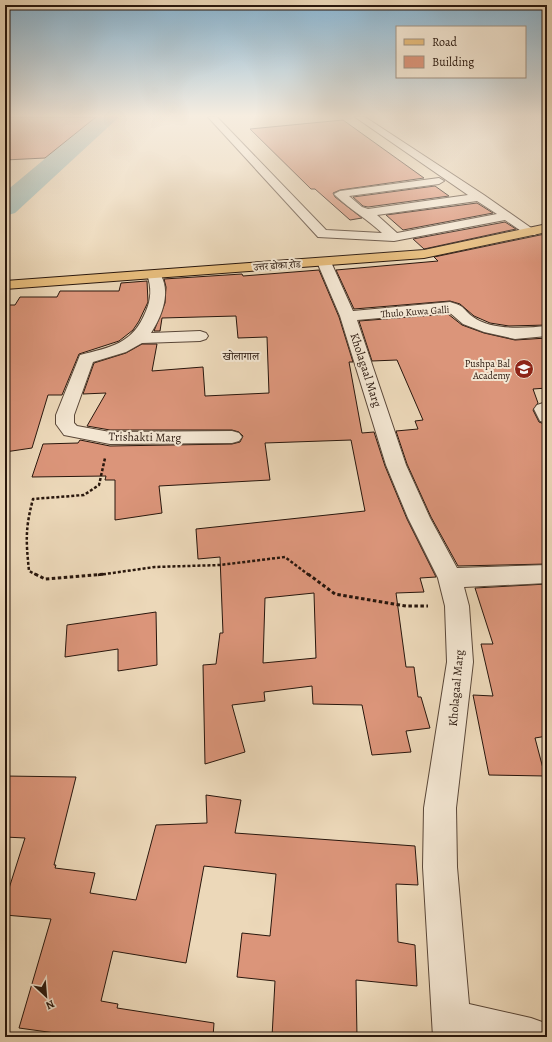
<svg xmlns="http://www.w3.org/2000/svg" width="552" height="1042" font-family="Alegreya,'Noto Serif Devanagari',serif">
<rect width="100%" height="100%" fill="#ecd8b9"/>
<filter id="stains"><feTurbulence type="fractalNoise" baseFrequency=".005" numOctaves="4"/><feColorMatrix values="0 0 0 0 .2 0 0 0 0 .09 0 0 0 0 .02 0 0 0 .5 -.17"/></filter>
<radialGradient id="worn" r=".72"><stop offset=".6" stop-color="#630" stop-opacity="0"/><stop offset="1" stop-color="#630" stop-opacity=".3"/></radialGradient>
<g fill="none" stroke-linecap="round" stroke-linejoin="round">
<path fill="#99b9b5" fill-rule="evenodd" d="M95,117h24l-104,96 -10,3v-24z"/>
</g>
<g fill="#db957a" stroke="#29170d" fill-rule="evenodd">
<path d="M5,117h91l-51,41 -40,2z"/>
<path d="M343,120l81,58 -84,12 -7,3 2,4 27,21 -12,2 -35,-31h-4l-61,-60z"/>
<path d="M435,186l14,10 -81,11 -5,-1 -10,-9z"/>
<path d="M477,203l16,10 -90,17 -17,-15z"/>
<path d="M505,222l11,7 -92,20 -11,-10z"/>
<path d="M545,234l2,1v90l-38,1 -19,-3 -16,-7 -14,-12 -10,-3 -96,8 -18,-39 102,-9 -4,-4z"/>
<path d="M319,270l20,47 14,45h-4l13,71 12,-1 11,34 22,53 29,58 -16,1 4,14 -28,1 10,74h8l4,30h3l9,31 -24,3 5,21 -39,3 -10,-50 -49,-1 -1,-18 -48,6 1,9 -33,4 13,47 -40,12 -2,-99 13,-1 4,-31h3l-3,-76 -22,2 -2,-30 169,-18 -14,-71 -86,3 5,37 -111,6 3,27 -47,7v-40h-10l1,-4 -74,1 11,-33 35,-1 2,-3 30,6 122,-2 8,-2 3,-6 -4,-4 -7,-2h-122l-23,-4 19,-33 -23,1 11,-31 32,-10 16,-9h15l-5,27 51,-4 2,29 64,-3 -2,-56 -29,1 -2,-22 -74,2 -2,13h-6l11,-28 1,-16 -2,-8 78,-5 1,2zM314,593l2,65 -53,5 2,-65z"/>
<path d="M147,281l1,21 -9,19 -6,9 -14,11 -40,13 -17,41h-14l-16,53 -27,4v-147h10l5,-8h37l3,-6h59l2,-8z"/>
<path d="M448,314l14,11 22,8 31,7 32,-2v50l-14,1 5,14 -5,7 6,12 5,2 3,10v130l-89,2 -27,-49 -24,-53 -11,-33 22,-2 -3,-8 8,-1 -26,-60 -25,1 -13,-40z"/>
<path d="M547,584v152l-12,2 10,38 -56,-1 -16,-80 20,1 -12,-52h12l-18,-56z"/>
<path d="M156,612l1,53 -39,6v-22l-53,8 2,-32z"/>
<path d="M5,776l71,1 -22,88h2l-1,3 40,5 -5,20 46,7 20,-75 51,-2 -1,-28 35,5 -6,33 180,13 3,39 -22,-1 2,58 17,3 2,41 -61,-6 1,57h-85l3,-56 -38,-4 5,-44 28,3 6,-62 -72,-8 -18,97 -73,-12 -12,50 17,3 -1,4 97,15 -1,14h-129l-65,-9 32,-109 -46,-4v-14l20,-63 -20,-1z"/>
</g>
<g fill="none" stroke-linecap="round" stroke-linejoin="round">
<defs>
<g id="minor">
<path d="M208,117h9l109,113 56,3c-15,-14 -31,-23 -46,-37l-2,-2 6,-3 99,-13 5,3 -5,3 -90,12 13,11 6,2 100,-14 -113,-78h10l119,78 53,37 -2,3h-8l-22,-15 -111,21 -76,-4zM477,201l20,13 -100,19 -20,-18z"/>
<path d="M324,258l5,1 2,3 22,49 97,-9c17,5 12,7 23,15 19,14 53,11 74,9v10l-32,3 -31,-7 -21,-8 -14,-12 -92,8 49,145 24,53 27,50 90,-3v18l-83,4 5,19 4,56 -17,146 1,59 12,137 62,14 14,5 2,14h-114l-10,-170 1,-59 23,-146 -2,-56 -7,-28 -30,-60 -22,-53 -46,-149 -23,-54 2,-3z"/>
<path d="M154,271l5,1c13,19 3,44 -8,61l49,-2 6,2 2,3 -2,3 -6,2 -58,2 -16,9 -33,10 -19,53v8l3,3 33,6 122,-1 7,2 3,4 -3,4 -7,2 -122,1 -46,-9 -8,-11v-9l24,-60c31,-8 53,-11 66,-44 5,-11 6,-24 1,-36l2,-3z"/>
<path d="M543,403l4,1v19l-7,-2 -6,-12 3,-4z"/>
</g>
<path id="major" d="M547,224v8l-123,26 -419,31v-8l419,-31z"/>
</defs>
<use href="#minor" stroke="#5a4738" stroke-width="2"/>
<use href="#major" stroke="#29170d" stroke-width="2"/>
<g stroke="#29170d" stroke-width="2.5" stroke-dasharray="3 2" stroke-linecap="butt">
<path d="M37,575l-8,-4c-3,-30 -4,-42 4,-72l51,-4 15,-10 6,-27"/>
<path d="M98,575l57,-8 65,-2 65,-8 24,18"/>
</g>
<g stroke="#29170d" stroke-width="3" stroke-dasharray="3.5 2.5" stroke-linecap="butt">
<path d="M35,574l10,5 60,-5"/>
<path d="M308,574l27,20 71,12h22"/>
</g>
<use href="#minor" fill="#f3e6d2" fill-rule="evenodd"/>
<use href="#major" fill="#e6bc7c" fill-rule="evenodd"/>
</g>
<linearGradient id="sky" x2="0" y2="1"><stop stop-color="#88b6d4"/><stop offset="0.44" stop-color="#f6ede0"/><stop offset="1" stop-color="#f6ede0" stop-opacity="0"/></linearGradient>
<rect width="552" height="263" fill="url(#sky)"/>
<defs>
<symbol id="school-disc" viewBox="-11 -11 22 22"><circle r="9.5" fill="#8f2418" stroke="#f3e6d2"/><path d="M0-5L7-2L0 1L-7-2ZM-4 1L0 2.5L4 1V4Q0 6-4 4Z" fill="#fff"/></symbol>
</defs>
<g fill-rule="evenodd">
<use href="#school-disc" x="513" y="358" width="22" height="22"/>
</g>
<g text-anchor="middle" stroke-width="4" stroke-linejoin="round" paint-order="stroke">
<g font-size="10" fill="#29170d" stroke="#f3e6d2">
<text transform="translate(277 265) rotate(-4)" y="4">उत्तर ढोका रोड</text>
<text transform="translate(415 311) rotate(-4)" y="4">Thulo Kuwa Galli</text>
</g>
<g font-size="10" fill="#29170d" stroke="#f3e6d2" text-anchor="end">
<text x="510" y="367">Pushpa Bal<tspan x="510" dy="12">Academy</tspan></text>
</g>
<g font-size="11" fill="#29170d" stroke="#f3e6d2">
<text x="241" y="360">खोलागाल</text>
</g>
<g font-size="12" fill="#29170d" stroke="#f3e6d2">
<text transform="translate(366 370) rotate(72)" y="4">Kholagaal Marg</text>
<text transform="translate(145 437) rotate(1)" y="4">Trishakti Marg</text>
<text transform="translate(456 688) rotate(-85)" y="4">Kholagaal Marg</text>
</g>
</g>
<rect width="552" height="1042" fill="none" stroke="#ecd8b9" stroke-width="20"/>
<rect x="6" y="6" width="540" height="1030" fill="none" stroke="#29170d" stroke-width="2"/>
<rect x="10" y="10" width="532" height="1022" fill="none" stroke="#29170d"/>
<rect x="396" y="26" width="130" height="52" fill="#f3e6d2" stroke="#a29383"/>
<rect x="404" y="39" width="20" height="6" fill="#e6bc7c" stroke="#a29383"/>
<text x="432" y="46" font-size="12" fill="#29170d">Road</text>
<rect x="404" y="56" width="20" height="12" fill="#db957a" stroke="#a29383"/>
<text x="432" y="66" font-size="12" fill="#29170d">Building</text>
<g transform="translate(46 996) rotate(154)" stroke="#f3e6d2" stroke-width="3" paint-order="stroke">
<path d="M0-3L7 15L0 10L-7 15Z" fill="#29170d"/>
<text y="-6" font-size="11" font-weight="bold" text-anchor="middle" fill="#29170d">N</text>
</g>
<rect width="100%" height="100%" filter="url(#stains)"/>
<rect width="100%" height="100%" fill="url(#worn)"/>
</svg>
